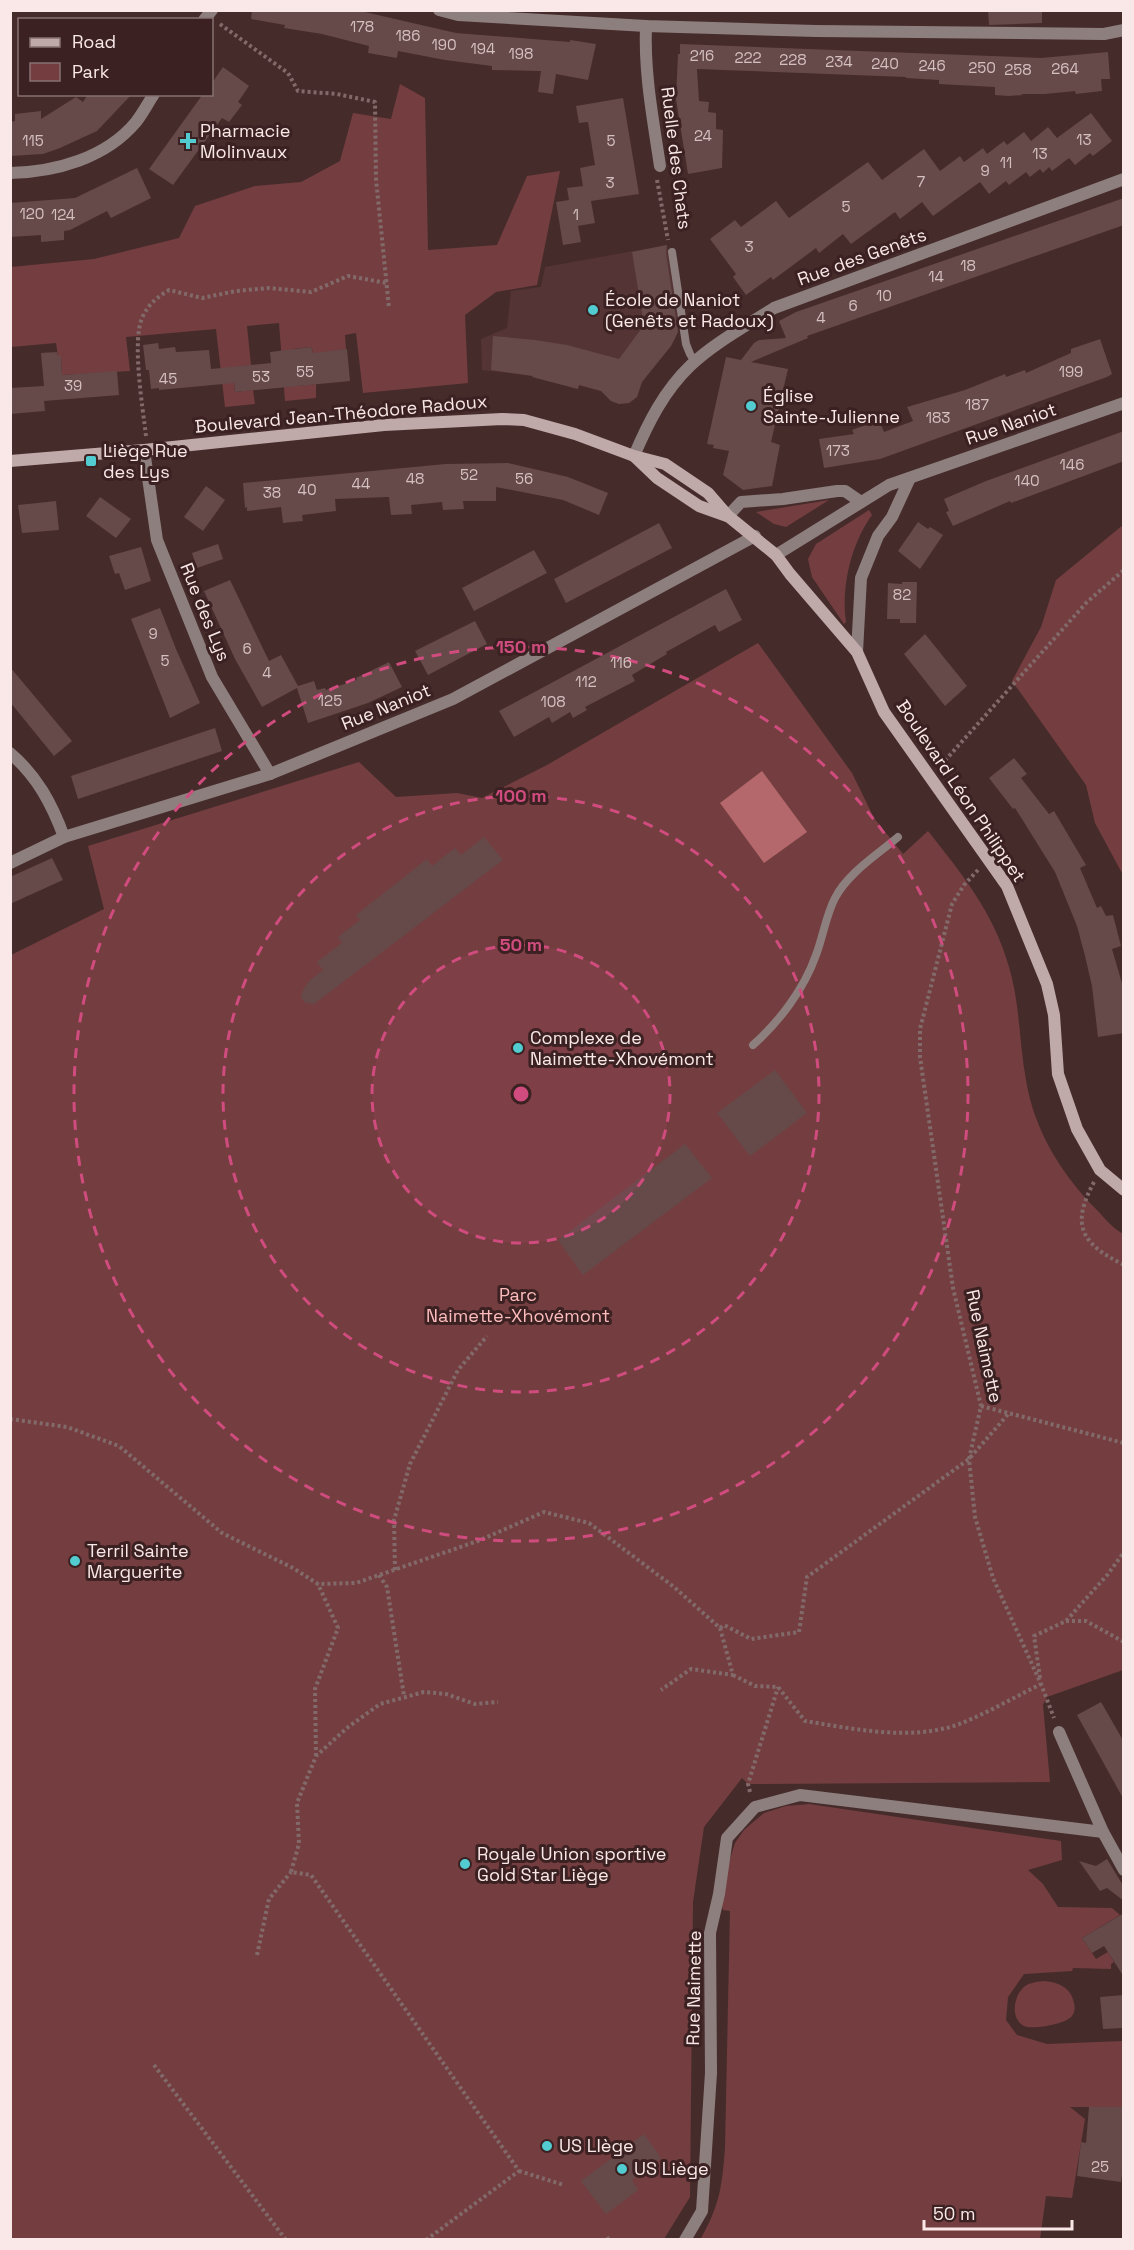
<svg xmlns="http://www.w3.org/2000/svg" width="1134" height="2250" font-family="'Space Grotesk',sans-serif">
<rect width="100%" height="100%" fill="#462b2b"/>
<path fill="#553435" d="M667,245l12,81 -4,13 -33,43 -5,15 -8,6 -10,1 -8,-3 -10,-10 -22,-6 -2,4 -17,-5v-5l-78,-9 -1,-31 26,-11 4,-37 30,-4 4,-20z"/>
<g fill="#743e40">
<path d="M400,84l25,14 3,152 69,-5 30,-69 33,-5 -23,114 -41,7 -31,23 3,68 -105,10 -7,-60 -11,2 1,14 -32,6 -3,-8 -18,2 4,37 19,-2v14l-31,3 -6,-78 -32,3 4,39 -19,3 3,24 18,-2 2,14 -30,3 -9,-78 -90,8 4,34 -68,4 -1,-18 -3,-1 -2,-13 -45,4v-80l83,-8 85,-21 16,-32 60,-20 46,-4 39,-21 13,-48 38,6z"/>
<path d="M829,500l-43,27 -12,-3 -18,-12z"/>
<path d="M869,510l3,5c-21,29 -31,71 -26,107l-2,2 -32,-47 -4,-18 8,-15z"/>
<path d="M1123,525v350l-28,-52 -9,-38 -74,-104 29,-54 15,-47z"/>
<path d="M758,643l94,130 22,45 29,36 25,-23c34,43 66,82 81,136 11,37 10,75 17,113 8,50 35,94 71,130 8,9 16,18 26,24v436l-76,27 -4,8 7,77 -302,2 -6,-6 -38,49 -11,75 -3,295 -26,42 -653,1v-1285l93,-46 -16,-63 271,-84 37,35 61,-4 25,5 65,-33z"/>
<path d="M809,1804l252,37 1,19 -34,10 15,14 15,23 54,1 8,7 -38,23 14,21 12,-7 6,10 -3,2v5l-38,-1 -1,3 -48,3 -16,23 -2,23 11,15 30,9 76,-3v66h-53l15,12 -13,79 -26,-2 -6,43 -340,1c20,-35 22,-54 25,-92l5,-237 -7,-1 -4,-16 16,-51 9,-13 20,-17 22,-7z"/>
<path d="M1043,1981c15,1 28,6 31,22 1,4 1,9 -2,13 -6,8 -39,14 -48,10 -13,-7 -11,-27 -2,-37 5,-6 13,-7 21,-8z"/>
</g>
<path fill="#b4686b" d="M762,771l45,61 -43,31 -44,-60z"/>
<g fill="#664949">
<path d="M252,10h104l100,23 114,9v-2l26,4 -8,36 -32,-6 -3,20 -15,-2 3,-21 -49,-1v-4l-47,-6 -47,-9 -1,7 -29,-5 1,-7 -47,-12 -38,-6 1,-3 -34,-6z"/>
<path d="M988,10h54v13l-53,2z"/>
<path d="M680,44l361,14 67,-6 2,27h-9l1,12 -26,3 -1,-3 -30,3h-24l2,1 -14,1 -14,-1v-8l-56,-3v-4l-33,-2v-1l-209,-8 2,32 10,1 -1,10 8,1v16l7,1 -1,38 -34,6 -12,-75 2,-45h2z"/>
<path d="M223,67l26,19 -11,16 4,3 -13,17 -7,-4 -49,67 -24,-16 54,-75h9v-11z"/>
<path d="M88,94h44l-35,37 -37,17 -17,6 -33,2v-34l5,-1v-7l26,-3v8l35,-22 7,5z"/>
<path d="M623,98l16,96 -48,7 4,22 -17,3 3,16 -18,3 -7,-43 13,-2 -2,-12 16,-2 -3,-18 15,-3 -7,-43 -9,1 -3,-17z"/>
<path d="M1091,113l21,28 -19,15 -3,-3 -15,12 -6,-7 -17,13 -3,-4 -6,6 -3,-4 -10,8 -4,-5 -17,13 -3,-4 -17,13 -9,-12 -47,34 -11,-14 -22,17 -5,-7 -44,32 -8,-10 -24,19 -3,-5 -43,32 -2,-3 -25,18 -13,-18 3,-3 -26,-35 25,-19 6,7 35,-26 13,17 79,-56 14,18 42,-31 16,22 20,-15 4,6 19,-14 4,6 17,-13 3,4 17,-13 7,9 17,-14 9,11z"/>
<path d="M137,168l14,30 -40,20 -4,-7 -37,19 -6,1v9l-23,2v-7l-31,2v-34l65,-5z"/>
<path d="M1124,198v27l-317,111 1,2 -57,24 37,7 -17,73 9,3 -8,41 -29,4 -20,-15 6,-24 -16,-3 1,-3 -7,-1 19,-87 15,3 13,-17 5,-3 27,-2 -7,-17 17,-9z"/>
<path d="M667,245l-1,8 12,79 -7,14 -29,36 -5,15 -8,6 -10,1 -8,-3 -10,-10 -22,-6 -1,4 -46,-12 1,-1 -42,-6 2,-34 42,4 32,5 52,14 25,-34 -12,-73z"/>
<path d="M1100,339l12,35 -5,3 -227,82 -56,9 -5,-29 35,-5 -2,-4 27,-10 5,12 29,-11 -6,-14 58,-17 40,-16 1,3 19,-7 1,3 45,-20v-4z"/>
<path d="M158,343l1,6 16,-2 1,5 33,-2 2,19 60,-6 -1,-11 41,-5 2,6 34,-4 3,32 -115,11 -1,-9 -75,7v-2l-8,1 -2,-19h-3l-3,-25z"/>
<path d="M57,352l1,4h3l1,19 55,-4 2,24 -75,6 1,10 -35,3v-26l34,-2 -3,-33z"/>
<path d="M1124,431v30l-113,42 -1,-2 -57,25 -7,-14 3,-1 -5,-12 42,-18z"/>
<path d="M508,463l60,14 40,16 -9,22 -36,-15 -67,-13v14h-33l1,8 -21,1 -1,-8 -31,3 1,9 -21,1 -2,-18 -54,2 1,12 -34,4 1,6 -20,2 -2,-16 -34,4v-4l-2,1 -2,-25 203,-19z"/>
<path d="M206,486l19,14 -22,31 -19,-14z"/>
<path d="M100,497l31,22 -15,19 -30,-22z"/>
<path d="M56,501l3,29 -37,3 -4,-28z"/>
<path d="M918,522l10,7 2,-2 13,8 -23,34 -22,-18z"/>
<path d="M659,523l13,25 -106,55 -12,-24z"/>
<path d="M218,544l5,15 -26,9 -5,-15z"/>
<path d="M141,547l10,34 -26,9 -6,-17 -4,1 -6,-18z"/>
<path d="M534,550l13,23 -73,38 -12,-23z"/>
<path d="M230,580l39,81 12,-6 17,31 16,-5 3,9 8,-2 1,2 31,-10 -1,-2 33,-16 13,25 -34,16 -60,20 -11,-35 -35,19 -27,-48 -31,-68z"/>
<path d="M902,582h15l-1,41h-16v-4h-13l1,-36 14,1z"/>
<path d="M726,589l16,31 -23,12 -4,-7 -49,27 1,2 -35,21 3,6 -50,26 2,3 -14,8 -3,-6 -18,11 -3,-6 -35,20 -15,-26z"/>
<path d="M160,608l16,41 24,54 -30,15 -39,-99z"/>
<path d="M475,621l12,23 -59,31 -13,-24z"/>
<path d="M925,634l42,52 -22,20 -41,-52z"/>
<path d="M10,667l62,74 -18,15 -44,-54z"/>
<path d="M215,728l7,23 -144,48 -7,-23z"/>
<path d="M1014,758l13,16 -6,4 28,36 5,-3 32,54 -6,3 17,40 4,-2 5,10 7,-1 8,31 -9,3 12,41v43l-26,4 -6,-51 -7,-30 -8,-30 -22,-54 -40,-64 -2,1 -24,-31z"/>
<path d="M484,837l19,23 -189,144 -8,-1 -5,-5 2,-8 6,-9 14,-11 -6,-8 25,-19 -4,-6 22,-17 -4,-5 71,-56 5,7 23,-18 6,7z"/>
<path d="M52,858l11,22 -53,24v-27z"/>
<path d="M775,1070l32,43 -57,43 -33,-43z"/>
<path d="M685,1144l27,34 -129,97 -25,-35z"/>
<path d="M1101,1702l23,40v58l-47,-85z"/>
<path d="M1107,1859l17,28v14l-17,-13 -7,3 -21,-30 17,5z"/>
<path d="M1124,1913v64l-20,-31 -12,7 -10,-15z"/>
<path d="M1124,1995v33l-21,1 -3,-32z"/>
<path d="M1089,2107h35v52l-3,23 -44,-6 4,-34 5,1z"/>
<path d="M644,2134l17,24 -29,22 6,10 -32,24 -25,-33z"/>
</g>
<g fill="none" stroke-linecap="round" stroke-linejoin="round">
<g stroke="#826a6a" stroke-width="4" stroke-dasharray="3 3" stroke-linecap="butt">
<path d="M220,24l68,49 10,18 39,3 38,8 1,77 13,129"/>
<path d="M657,180l11,60"/>
<path d="M146,436c-3,-27 -15,-97 -3,-120 6,-13 15,-19 26,-26l33,8 34,-7 33,-3 42,4 37,-16 39,7"/>
<path d="M941,765l146,-163 37,-32"/>
<path d="M978,870l-14,15 -12,19 -32,125v28l33,231 28,118 -12,53 6,58 18,61 48,106 13,34"/>
<path d="M1094,1182c-23,43 -14,61 30,83"/>
<path d="M981,1406l143,37"/>
<path d="M10,1419l57,8 52,19 103,87 71,35 25,16 38,-1 122,-42 66,-29 45,11 85,64 46,41 13,47 -42,-6 -30,21"/>
<path d="M395,1570l-1,-50 16,-56 48,-94 29,-34"/>
<path d="M379,1575l8,12 17,109"/>
<path d="M1066,1621h20l38,21"/>
<path d="M720,1628l4,-3 27,14 48,-7 8,-55 162,-118 41,-47"/>
<path d="M733,1675l22,11 23,1 27,34c50,8 108,21 157,2 27,-11 53,-26 79,-39"/>
<path d="M1040,1678l-6,-42 32,-15 42,-47 16,-22"/>
<path d="M316,1756l-1,-67 23,-61 -20,-44"/>
<path d="M750,1792l-2,-8 30,-97"/>
<path d="M257,1955l12,-56 22,-27"/>
<path d="M154,2065l132,175"/>
<path d="M519,2171l45,14"/>
<path d="M607,2237l2,3"/>
<path d="M426,2240l93,-69 -208,-296 -20,-3 8,-28 -2,-41 19,-47 31,-28 33,-24 44,-12 22,2 29,10 23,-2"/>
</g>
<g stroke="#8d7f7e" stroke-width="8">
<path d="M672,252l14,92 4,10 5,8"/>
<path d="M753,1045c27,-24 51,-56 63,-90 7,-18 10,-40 19,-57 13,-25 42,-43 63,-61"/>
</g>
<g stroke="#8d7f7e" stroke-width="12">
<path d="M439,10l19,5 188,11 170,5 288,3 20,-4"/>
<path d="M204,20l8,-10"/>
<path d="M646,26c-2,47 7,93 14,140"/>
<path d="M10,173c46,-1 96,-15 126,-51 7,-9 12,-19 18,-28"/>
<path d="M144,450l13,90 55,137 58,97"/>
<path d="M634,456c14,-33 30,-65 56,-90 24,-23 56,-40 84,-58l350,-129"/>
<path d="M728,516l13,-14 42,-3 54,-8h8l16,11"/>
<path d="M776,555l113,-70 235,-82"/>
<path d="M857,652l4,-74 17,-42 14,-19 18,-39"/>
<path d="M10,753c27,23 42,51 54,84"/>
<path d="M10,863l54,-26 206,-63 183,-75 302,-163"/>
<path d="M1059,1732l44,100 21,38"/>
<path d="M685,2240l17,-29 9,-138 -1,-140 9,-39 8,-56 28,-31 45,-12 303,37"/>
</g>
<g stroke="#c0a9a9" stroke-width="12">
<path d="M635,457l22,21 42,28 28,10"/>
<path d="M10,461l134,-11 240,-25 118,-6 22,1 51,14 59,22 31,8 43,29 20,23 48,39 14,19 67,78 27,60 123,174 40,98 7,31 4,59 19,55 23,41 24,20"/>
</g>
</g>
<circle cx="521" cy="1094" r="149" fill="#d04c7e" fill-opacity=".12"/>
<g fill="none" stroke="#d04c7e" stroke-width="3" stroke-dasharray="10 8">
<circle cx="521" cy="1094" r="149"/>
<circle cx="521" cy="1094" r="298"/>
<circle cx="521" cy="1094" r="447"/>
</g>
<g fill="#52ccd0" stroke="#3b2122" stroke-width="2">
<path d="M185 132h6v6h6v6h-6v6h-6v-6h-6v-6h6z"/>
<circle cx="593" cy="310" r="6"/>
<circle cx="751" cy="406" r="6"/>
<rect x="85" y="455" width="12" height="12" rx="3"/>
<circle cx="518" cy="1048" r="6"/>
<circle cx="75" cy="1561" r="6"/>
<circle cx="465" cy="1864" r="6"/>
<circle cx="547" cy="2146" r="6"/>
<circle cx="622" cy="2169" r="6"/>
</g>
<g text-anchor="middle" stroke-width="6" stroke-linejoin="round" paint-order="stroke">
<g font-size="15" fill="#d5c0c0">
<text x="362" y="32">178</text>
<text x="408" y="41">186</text>
<text x="444" y="50">190</text>
<text x="483" y="54">194</text>
<text x="521" y="59">198</text>
<text x="702" y="61">216</text>
<text x="748" y="63">222</text>
<text x="793" y="65">228</text>
<text x="839" y="67">234</text>
<text x="885" y="69">240</text>
<text x="932" y="71">246</text>
<text x="982" y="73">250</text>
<text x="1065" y="74">264</text>
<text x="1018" y="75">258</text>
<text x="703" y="141">24</text>
<text x="1084" y="145">13</text>
<text x="33" y="146">115</text>
<text x="611" y="146">5</text>
<text x="1040" y="159">13</text>
<text x="1006" y="168">11</text>
<text x="985" y="176">9</text>
<text x="921" y="187">7</text>
<text x="610" y="188">3</text>
<text x="846" y="212">5</text>
<text x="32" y="219">120</text>
<text x="63" y="220">124</text>
<text x="576" y="220">1</text>
<text x="749" y="252">3</text>
<text x="968" y="271">18</text>
<text x="936" y="282">14</text>
<text x="884" y="301">10</text>
<text x="853" y="311">6</text>
<text x="821" y="323">4</text>
<text x="305" y="377">55</text>
<text x="1071" y="377">199</text>
<text x="261" y="382">53</text>
<text x="168" y="384">45</text>
<text x="73" y="391">39</text>
<text x="977" y="410">187</text>
<text x="938" y="423">183</text>
<text x="838" y="456">173</text>
<text x="1072" y="470">146</text>
<text x="469" y="480">52</text>
<text x="415" y="484">48</text>
<text x="524" y="484">56</text>
<text x="1027" y="486">140</text>
<text x="361" y="489">44</text>
<text x="307" y="495">40</text>
<text x="272" y="498">38</text>
<text x="902" y="600">82</text>
<text x="153" y="639">9</text>
<text x="247" y="654">6</text>
<text x="165" y="666">5</text>
<text x="621" y="668">116</text>
<text x="267" y="678">4</text>
<text x="586" y="687">112</text>
<text x="330" y="706">125</text>
<text x="553" y="707">108</text>
<text x="1100" y="2172">25</text>
</g>
<g font-size="18" fill="#fae8e8" stroke="#3b2122" text-anchor="start">
<text x="200" y="137">Pharmacie<tspan x="200" dy="21">Molinvaux</tspan></text>
<text x="605" y="306">École de Naniot<tspan x="605" dy="21">(Genêts et Radoux)</tspan></text>
<text x="763" y="402">Église<tspan x="763" dy="21">Sainte-Julienne</tspan></text>
<text x="103" y="457">Liège Rue<tspan x="103" dy="21">des Lys</tspan></text>
<text x="530" y="1044">Complexe de<tspan x="530" dy="21">Naimette-Xhovémont</tspan></text>
<text x="87" y="1557">Terril Sainte<tspan x="87" dy="21">Marguerite</tspan></text>
<text x="477" y="1860">Royale Union sportive<tspan x="477" dy="21">Gold Star Liège</tspan></text>
<text x="559" y="2152">US LIège</text>
<text x="634" y="2175">US Liège</text>
</g>
<g font-size="18" fill="#fae8e8" stroke="#3b2122">
<text transform="translate(676 158) rotate(83)" y="6">Ruelle des Chats</text>
<text transform="translate(862 257) rotate(-20)" y="6">Rue des Genêts</text>
<text transform="translate(341 414) rotate(-5)" y="6">Boulevard Jean-Théodore Radoux</text>
<text transform="translate(1011 424) rotate(-19)" y="6">Rue Naniot</text>
<text transform="translate(205 612) rotate(68)" y="6">Rue des Lys</text>
<text transform="translate(386 707) rotate(-22)" y="6">Rue Naniot</text>
<text transform="translate(961 791) rotate(56)" y="6">Boulevard Léon Philippet</text>
<text transform="translate(984 1346) rotate(78)" y="6">Rue Naimette</text>
<text transform="translate(694 1988) rotate(-89)" y="6">Rue Naimette</text>
</g>
<g font-size="18" fill="#febcbd" stroke="#3b2122">
<text x="518" y="1301">Parc<tspan x="518" dy="21">Naimette-Xhovémont</tspan></text>
</g>
</g>
<circle cx="521" cy="1094" r="9" fill="#d04c7e" stroke="#3b2122" stroke-width="3"/>
<g font-size="18" text-anchor="middle" font-weight="bold" fill="#d04c7e" stroke="#3b2122" stroke-width="6" stroke-linejoin="round" paint-order="stroke">
<text x="521" y="653">150 m</text>
<text x="521" y="802">100 m</text>
<text x="521" y="951">50 m</text>
</g>
<rect width="1134" height="2250" fill="none" stroke="#fae8e8" stroke-width="24"/>
<rect x="18" y="18" width="195" height="78" fill="#3b2122" stroke="#877171" stroke-width="1.5"/>
<rect x="30" y="38" width="30" height="9" fill="#c0a9a9" stroke="#877171" stroke-width="1.5"/>
<text x="72" y="48" font-size="18" fill="#fae8e8">Road</text>
<rect x="30" y="63" width="30" height="18" fill="#743e40" stroke="#877171" stroke-width="1.5"/>
<text x="72" y="78" font-size="18" fill="#fae8e8">Park</text>
<path d="M924 2220v9h148v-9" fill="none" stroke="#fae8e8" stroke-width="3"/>
<text x="933" y="2220" font-size="18" fill="#fae8e8" stroke="#3b2122" stroke-width="4.5" paint-order="stroke">50 m</text>
</svg>
